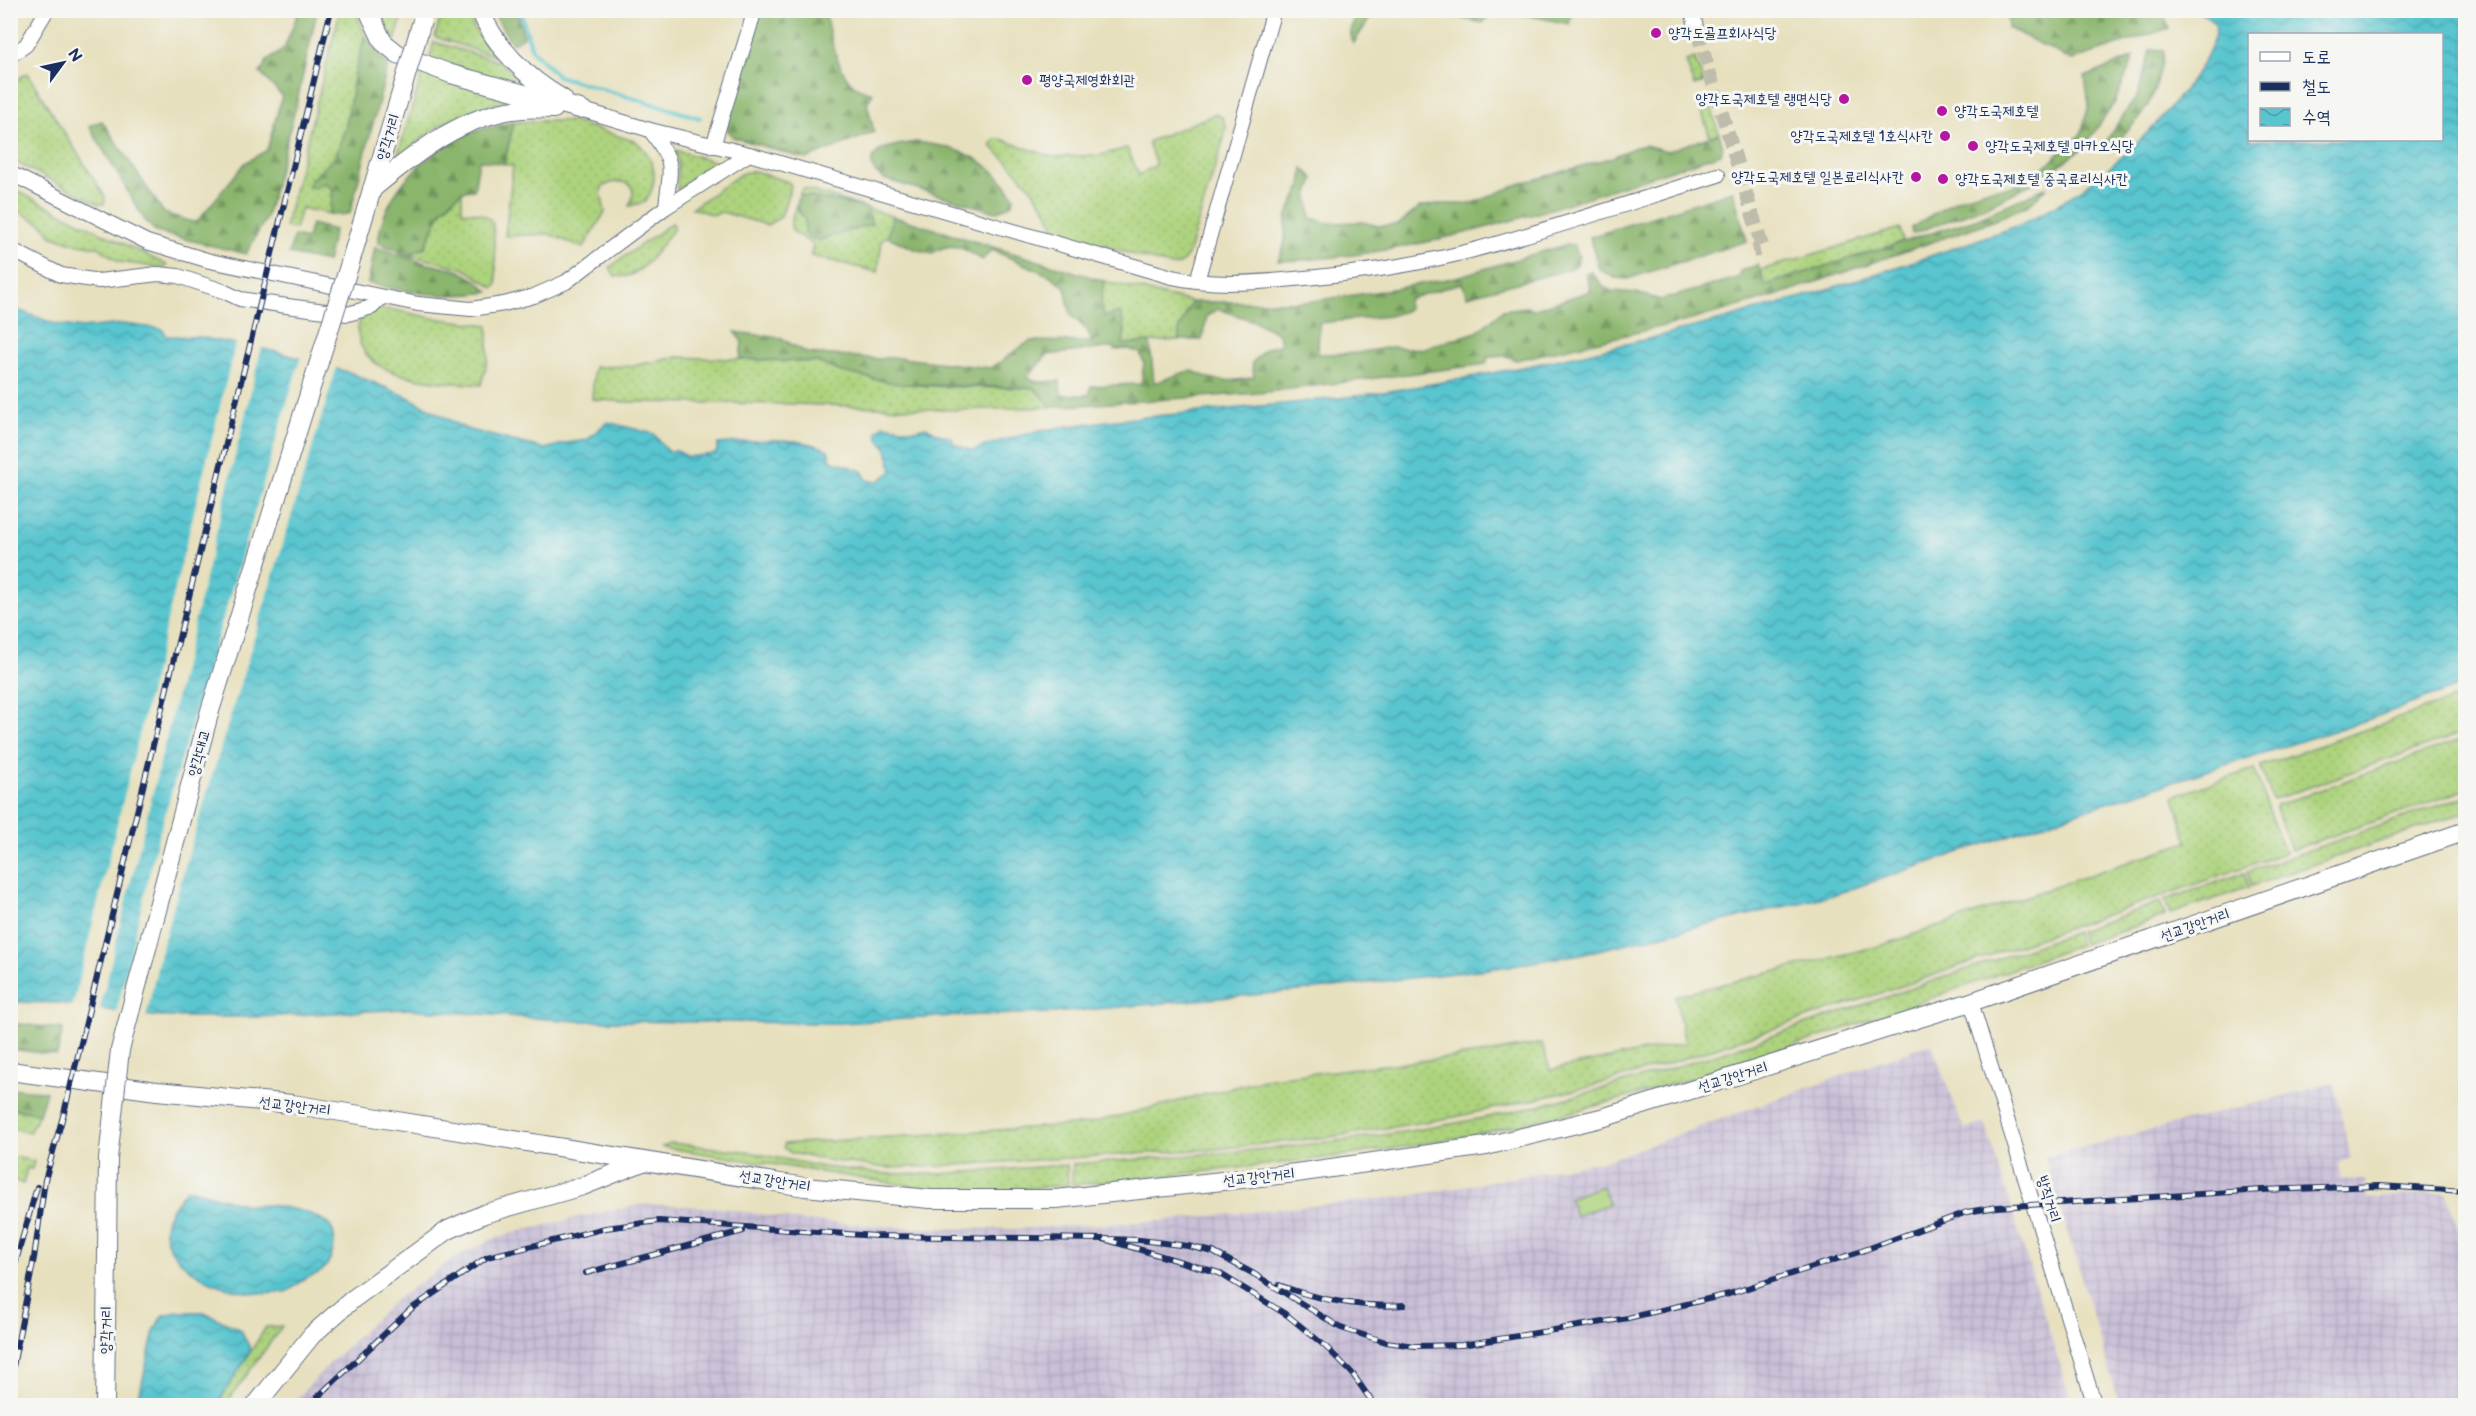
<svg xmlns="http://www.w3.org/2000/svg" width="2476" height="1416" font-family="'Balsamiq Sans','Poor Story',sans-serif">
<defs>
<pattern id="industrial-grid" width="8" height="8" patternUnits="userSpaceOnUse" patternTransform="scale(1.5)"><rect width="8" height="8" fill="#c9bfd7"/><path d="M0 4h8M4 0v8" fill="none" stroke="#aca4bb"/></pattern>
<pattern id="grass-dots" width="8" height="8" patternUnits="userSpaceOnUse" patternTransform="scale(1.5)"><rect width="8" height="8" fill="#add37d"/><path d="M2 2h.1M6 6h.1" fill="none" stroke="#94b56e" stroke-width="1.8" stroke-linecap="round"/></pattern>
<pattern id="forest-firs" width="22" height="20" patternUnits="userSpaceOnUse" patternTransform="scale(1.5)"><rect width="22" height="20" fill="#8ab56c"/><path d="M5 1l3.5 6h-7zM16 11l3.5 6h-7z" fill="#70945c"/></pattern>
<pattern id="water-waves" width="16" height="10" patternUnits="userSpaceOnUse" patternTransform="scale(1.5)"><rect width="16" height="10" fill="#58c5cf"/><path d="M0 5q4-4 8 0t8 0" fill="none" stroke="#48a0ab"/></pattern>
</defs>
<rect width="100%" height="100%" fill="#f6f6f2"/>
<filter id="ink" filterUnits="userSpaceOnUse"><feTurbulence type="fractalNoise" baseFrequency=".0167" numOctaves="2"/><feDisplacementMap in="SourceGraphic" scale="12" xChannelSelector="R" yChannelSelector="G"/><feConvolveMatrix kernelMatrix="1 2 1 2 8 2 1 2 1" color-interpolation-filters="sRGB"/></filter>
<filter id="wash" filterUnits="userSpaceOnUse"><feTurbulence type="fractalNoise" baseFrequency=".008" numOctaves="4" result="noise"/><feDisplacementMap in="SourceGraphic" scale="24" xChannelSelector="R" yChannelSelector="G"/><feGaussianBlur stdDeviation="1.35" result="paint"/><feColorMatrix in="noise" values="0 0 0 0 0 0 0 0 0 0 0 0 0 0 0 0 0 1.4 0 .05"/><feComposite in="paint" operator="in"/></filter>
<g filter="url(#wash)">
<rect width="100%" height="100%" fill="#e7e0be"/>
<g fill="url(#industrial-grid)">
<path d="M1931,1043l33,86 21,-6 87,282 -1782,1 36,-39 68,-66 62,-44 41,-20 90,-22 59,-11 75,4 82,13 115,7 92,1 150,-8 249,-25 199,-36z"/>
<path d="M2334,1083l17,75 -12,4 1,17 25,1 2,19 79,-7 13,38 6,-2v177h-345l-75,-248z"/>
</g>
<g fill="url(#grass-dots)" stroke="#64816e" stroke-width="1.5">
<path d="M340,11h16l9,25 -10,37 -9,53 -11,31 -24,23 14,3 8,7 -3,24 -29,-6 -6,21 -10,-2z"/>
<path d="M378,11h26l-9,30 -15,-26z"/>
<path d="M442,11h25l8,19 19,26 -59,-19z"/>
<path d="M434,42l67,20 14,14 -4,6 -82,-22z"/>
<path d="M1695,58l9,25 -10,3 -8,-25z"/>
<path d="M423,72l83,26 -1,3 -38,11 -26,13 -44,32z"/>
<path d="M27,73l78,124 -1,7h-5l-88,-44v-76z"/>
<path d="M1711,106l8,28 -9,3 -9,-28z"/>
<path d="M1215,114l7,3 4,9 -2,12 -36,117c-5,7 -8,11 -17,11l-113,-34c-18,-37 -38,-59 -67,-86l4,-7h6l51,18 50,-2 25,-7 12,27 17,-10 -8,-23z"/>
<path d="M541,121h30l66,21c19,17 23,39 8,60l-16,4c13,-24 -9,-30 -27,-19l-1,7 4,18 -22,36 -34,-14 -44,2 8,-70 -9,-2 10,-42z"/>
<path d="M675,150l42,12 -40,28 1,-28z"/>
<path d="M755,171l33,11 3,3 -10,32 -14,8 -45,-13 -9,3 -21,-7 50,-35z"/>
<path d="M10,188h1l156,77 -2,3 -46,-6 -21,-15 -26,-4 -21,-8 -9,-11 -31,-17z"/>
<path d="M803,188l89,28 -4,21 -6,2 -4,33 -67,-16 2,-11c-21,-15 -28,-11 -17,-40l2,6 7,8v13l41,-29 -47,-8z"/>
<path d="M462,191v20c13,2 25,1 31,13l4,60 -3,4 -31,-20 -54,-13 16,-8 17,-37z"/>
<path d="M672,223l2,2 -1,5c-14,17 -32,52 -58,46l-5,-9z"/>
<path d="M1900,228l3,14 -139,44 -3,-16z"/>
<path d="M1104,281l88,21 -13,27v11l-56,4 2,-14 -5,-18 -16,6 -3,-17z"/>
<path d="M376,309l19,1 37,8 56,7v33l-7,27c-37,-4 -119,-2 -123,-52 -1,-14 7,-19 18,-24z"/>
<path d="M678,357l139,5c67,29 145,25 217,26l18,19 -93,3 -164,-6 -171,-2 -32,-3 2,-32 37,-1z"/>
<path d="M2465,695v37l-192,68 -13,-34z"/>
<path d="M2465,738v52l-174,60 -16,-44z"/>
<path d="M2254,769l31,84 -383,133 -232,77 -81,24 -134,30 -125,20 -115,12 -277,17 -50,2 -63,-8 -34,-7 -7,-5v-4l303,-20 184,-46 218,-25 53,-10 8,27 135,-27 -10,-47 208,-51 304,-103 -13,-46z"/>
<path d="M2465,796v16l-213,74 -5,-14z"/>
<path d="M2244,873l5,14 -79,27 -5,-14z"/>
<path d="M2160,902l5,14 -81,28 -5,-13z"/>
<path d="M2076,932l4,13c-203,72 -406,150 -618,192 -128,24 -260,34 -390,48l1,-21c145,-10 291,-20 434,-51 115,-26 226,-64 338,-102 77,-26 154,-52 231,-79z"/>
<path d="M10,1108l29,6 -10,19 -18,-6z"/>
<path d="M671,1143l73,8 79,16 65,7h51l128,-9 1,20 -88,8 -51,-4 -267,-42z"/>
<path d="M11,1156l23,5 -2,8 -5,-1 -4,16 -12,-5z"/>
<path d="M282,1326l-57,79h-8l49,-78z"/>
</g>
<g fill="url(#forest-firs)" stroke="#527265" stroke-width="1.5" fill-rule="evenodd">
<path d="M299,11h18l-21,95 -30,112 -20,36 -90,-22 -12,-13 -55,-93 13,-5 62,92 32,10 49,-60 22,-13 15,-54 -22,-23 7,-12 17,-12z"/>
<path d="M492,11h25l7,25 -12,8z"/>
<path d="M759,11h47l20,5c3,19 13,59 29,70 4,3 12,5 18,7l-6,10 7,29 -68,27 -73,-22 -5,-5 -1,-7z"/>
<path d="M1358,11v-1l52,1 -36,1 -21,32 -3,-14z"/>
<path d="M1447,11l126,-1 1,1 -5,13 -58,-12 -20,1 -8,10 -26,-6z"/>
<path d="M2007,11h155l7,17 -97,32 -64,-32z"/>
<path d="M365,36l23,29 -38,148 -9,2 -11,-1 3,-24 -8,-7 -10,5 -7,-2 3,-6 24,-23 11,-31 9,-53z"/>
<path d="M2150,50l14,1c-9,49 -16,63 -54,96l-4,-4 7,-13 25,-35z"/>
<path d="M2134,57l-20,47 -31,44 -44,32 -52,26 -75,28 -1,-6 47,-29 31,-10 21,-2 31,-17 40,-36 8,-29 -4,-28z"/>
<path d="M514,122l-10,42 -25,-4 -5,30 -12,1 -20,19 -17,37 -16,8 -31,-12c5,-54 54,-98 104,-114 10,-3 21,-4 32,-7z"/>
<path d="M1719,134l4,12 -2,8c-144,45 -290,103 -443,107l6,-15 3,-31 14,-28 2,-19 11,11 -6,17 3,22 17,5 34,-1 17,4 19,-1 22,-18 17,-3h34l48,-20 91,-26 23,-10 12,-3 22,6z"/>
<path d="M916,142c44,5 73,16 98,55l-2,7 -16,8 -112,-33c-6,-4 -11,-7 -12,-14 -3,-19 31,-20 44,-23z"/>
<path d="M2047,187l-17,17 -40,18 -215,74 -84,24 -175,40 -9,-4 -19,1 -2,7 -227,29 -207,14 -18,-19 -136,-4 -60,-13 -21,-9 -77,-3 2,-17 -7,-10 45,6 27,15 73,6 11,-2 100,11 39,-27 62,1 -5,-12 -16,-15 -6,-28 -14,-11 -59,-26 -10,10c-16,-11 -30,-20 -49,-7l-16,-3 -29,-13 4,-21 212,65 -3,20 3,16 16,-5 5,18 -2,14 27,-2 4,41 37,-13c24,13 37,13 63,7l-2,-14 13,-14 16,-5 -2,-10 -25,-13 -36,-12 -11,7 -5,24h-23v-11l13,-27h113l77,-11 71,-13 112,-33h9l5,11 -2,9 -10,5 -100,26 -5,-13 -54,16v11l-19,6 -70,7 -1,31 39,-1 34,-6 30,2 56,-17 26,-22 24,-3 5,3 59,-19 -5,-17 5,-2 14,16 7,3 24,2 25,7 79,-23v-6l18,-6 7,20 211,-66zM1114,347v3l15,-1 11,4 4,10 -3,21 -50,2 -2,9h-28l-1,-14 -22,1 -11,-5 20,-22z"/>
<path d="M1733,191l14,50 -120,38 -12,-1 -16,-9 -9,-32z"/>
<path d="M799,195l47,8 22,6 4,15 -52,16 -11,-2 -4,-6v-13c-8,-9 -9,-13 -6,-24z"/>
<path d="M311,224l23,6 -7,32 -38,-8 5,-18 13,3z"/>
<path d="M375,247l53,17 32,7 16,9 13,12c-47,7 -76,1 -121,-9z"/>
<path d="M11,1023l52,6 -6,26 -46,-6z"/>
<path d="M10,1088l36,4 -7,22 -28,-6z"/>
</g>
<path fill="#add37d" stroke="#64816e" stroke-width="1.5" d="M1602,1186l7,18 -34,12 -6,-18z"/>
<g fill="url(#water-waves)" stroke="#3a7a96" stroke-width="1.5" fill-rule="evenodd">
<path d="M2198,11h267v673l-95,35 -270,86 -267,90 -252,59 -85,14 -188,22 -256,23 -98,3 -114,7 -264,-2 -170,-12 -147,8h-99l-103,-14 -46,-1 -1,-695 45,17 27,4 41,-4 39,5 5,7 32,1 79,15 73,21 59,25 56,31 79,20 22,-6 20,-3 20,-18 47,12 14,18 8,-2 11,7 29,-3 2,-10c35,-3 77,-10 110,6l3,10 31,11 5,9 10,2 15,-11 -5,-22 -9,-11 -1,-7 7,-6 30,5 12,-3 12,7 14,4 2,6 18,7c55,-22 115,-28 174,-34 77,-8 155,-13 231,-24 163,-25 323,-63 480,-113 39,-13 78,-25 117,-39 15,-6 31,-10 45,-16 60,-28 113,-71 155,-122 17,-21 40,-49 42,-77l-5,-7zM2250,34h192v106h-192z"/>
<path d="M187,1189c21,4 41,13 62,16 6,1 12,0 18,0 19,2 47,7 61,19 12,11 5,35 -5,46 -6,5 -14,6 -20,10 -7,4 -11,11 -19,12 -37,6 -84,-7 -108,-36 -22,-25 -8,-45 11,-67z"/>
<path d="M177,1312h27l37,18 10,20 -34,55h-80l17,-74 8,-15z"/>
</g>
<g fill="#e7e0be">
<path d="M236,341l26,5 -163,666 -27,-4z"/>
<path d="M301,356l36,10 -143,469 -34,118 -14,65 -30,-4 41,-173z"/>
</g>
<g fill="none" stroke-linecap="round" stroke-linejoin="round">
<path stroke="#58c5cf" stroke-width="4" d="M520,10l12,40 26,26 142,42"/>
</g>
</g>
<g filter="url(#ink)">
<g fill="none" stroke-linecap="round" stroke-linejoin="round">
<path stroke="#bebdab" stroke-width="14" stroke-dasharray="14 7" stroke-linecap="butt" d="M1697,31l66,218 -10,2"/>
<defs>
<g id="minor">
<path d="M1692,10l5,21"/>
<path d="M10,56l16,-11 21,-35"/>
<path d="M580,109l70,21 99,24 423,123c39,9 82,6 122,2 59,-5 118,-13 176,-28 83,-22 165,-50 248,-76"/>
<path d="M713,146l42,-136"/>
<path d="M10,173l137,69 63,19 208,43 53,5 33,-5 30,-8 32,-14 100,-75c4,-42 11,-41 -16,-77"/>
<path d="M666,207l83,-53"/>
<path d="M10,249l51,26 38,6 59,-7 20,2 45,15 17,8 47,7 61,8 24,-7 10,-10"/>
<path d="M1197,281l77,-271"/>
<path d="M1971,1002l124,404"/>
</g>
<g id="major">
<path d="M368,10l15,32 15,12 53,20 129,35"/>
<path d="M480,10c15,38 48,69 83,89"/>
<path d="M372,189c44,-36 91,-75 150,-80 10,-1 22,0 32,0"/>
<path d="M350,263l53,-177"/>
<path d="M10,1071l147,20 135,13 513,83 125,12h126l240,-26 190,-27 119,-29 366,-115 495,-171"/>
<path d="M105,1406l2,-152"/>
<path d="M255,1406l57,-71 41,-36 95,-69 36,-16 99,-28 60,-24"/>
</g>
</defs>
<use href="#minor" stroke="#626d80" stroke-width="16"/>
<use href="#major" stroke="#626d80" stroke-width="20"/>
<use href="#minor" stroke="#fff" stroke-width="14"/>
<use href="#major" stroke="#fff" stroke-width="18"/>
<defs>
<g id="rail">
<path d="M1104,1239l36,1 48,6 25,6 41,22 87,54 45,14 29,4 47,-1 166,-27 101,-24 130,-42 108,-40 30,-5 265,-17 117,-4 87,5"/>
<path d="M586,1273l157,-42"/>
<path d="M10,1282l27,-95"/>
<path d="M1279,1285c38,15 84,23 125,20"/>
<path d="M10,1382l24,-124 11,-78 20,-71 266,-1099"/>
<path d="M308,1406l103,-97 76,-52 119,-29 53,-7 217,15 228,3 115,34 68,42 38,31 27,27 23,33"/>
</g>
</defs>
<use href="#rail" stroke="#1b2f5e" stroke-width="6"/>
<use href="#rail" stroke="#f6f6f2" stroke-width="4" stroke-dasharray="11" stroke-linecap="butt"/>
<defs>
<g id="major-bridge">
<path d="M403,86l19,-65"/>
<path d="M107,1254l1,-95 12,-109 89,-336 141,-451"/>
</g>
</defs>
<use href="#major-bridge" stroke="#626d80" stroke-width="20" stroke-linecap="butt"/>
<use href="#major-bridge" stroke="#fff" stroke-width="18"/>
</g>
</g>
<g fill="#b5179e" stroke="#f6f6f2" stroke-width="2">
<circle cx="1656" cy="33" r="6"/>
<circle cx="1027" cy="80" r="6"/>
<circle cx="1844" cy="99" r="6"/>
<circle cx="1942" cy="111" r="6"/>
<circle cx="1945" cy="136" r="6"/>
<circle cx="1973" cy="146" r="6"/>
<circle cx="1916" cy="177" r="6"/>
<circle cx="1943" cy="179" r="6"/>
</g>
<g text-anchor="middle" stroke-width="6" stroke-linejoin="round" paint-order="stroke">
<g font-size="15" fill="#1b2f5e" stroke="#f6f6f2" text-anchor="start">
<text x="1668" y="38">양각도골프회사식당</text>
<text x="1039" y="85">평양국제영화회관</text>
<text x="1832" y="104" text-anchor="end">양각도국제호텔 랭면식당</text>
<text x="1954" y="116">양각도국제호텔</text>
<text x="1933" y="141" text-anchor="end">양각도국제호텔 1호식사칸</text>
<text x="1985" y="151">양각도국제호텔 마카오식당</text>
<text x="1904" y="182" text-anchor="end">양각도국제호텔 일본료리식사칸</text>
<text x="1955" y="184">양각도국제호텔 중국료리식사칸</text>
</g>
<g font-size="15" fill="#1b2f5e" stroke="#f6f6f2">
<text transform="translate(388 137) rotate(-73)" y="5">양각거리</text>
<text transform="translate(199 753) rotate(-75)" y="5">양각대교</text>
<text transform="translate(2195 925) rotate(-19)" y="5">선교강안거리</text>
<text transform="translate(1733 1077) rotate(-17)" y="5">선교강안거리</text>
<text transform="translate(295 1106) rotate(7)" y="5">선교강안거리</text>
<text transform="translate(1259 1177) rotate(-6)" y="5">선교강안거리</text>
<text transform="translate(775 1181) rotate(9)" y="5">선교강안거리</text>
<text transform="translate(2049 1199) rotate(73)" y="5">방직거리</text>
<text transform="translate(106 1330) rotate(-89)" y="5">양각거리</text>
</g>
</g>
<rect width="2476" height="1416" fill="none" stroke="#f6f6f2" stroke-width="36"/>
<rect x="2248" y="33" width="195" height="108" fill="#f6f6f2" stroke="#9ea6b7" stroke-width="1.5"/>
<rect x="2260" y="52" width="30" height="9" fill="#ffffff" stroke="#9ea6b7" stroke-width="1.5"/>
<text x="2302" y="63" font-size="18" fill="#1b2f5e">도로</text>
<rect x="2260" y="82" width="30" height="9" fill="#1b2f5e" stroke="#9ea6b7" stroke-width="1.5"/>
<text x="2302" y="93" font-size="18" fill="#1b2f5e">철도</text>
<rect x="2260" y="108" width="30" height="18" fill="url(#water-waves)" stroke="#9ea6b7" stroke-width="1.5"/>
<text x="2302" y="123" font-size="18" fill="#1b2f5e">수역</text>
<g transform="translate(63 63) rotate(57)" stroke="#f6f6f2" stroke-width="4.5" paint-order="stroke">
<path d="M0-4.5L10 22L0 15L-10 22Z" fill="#1b2f5e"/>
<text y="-9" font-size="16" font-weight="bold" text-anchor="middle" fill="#1b2f5e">N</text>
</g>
</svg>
